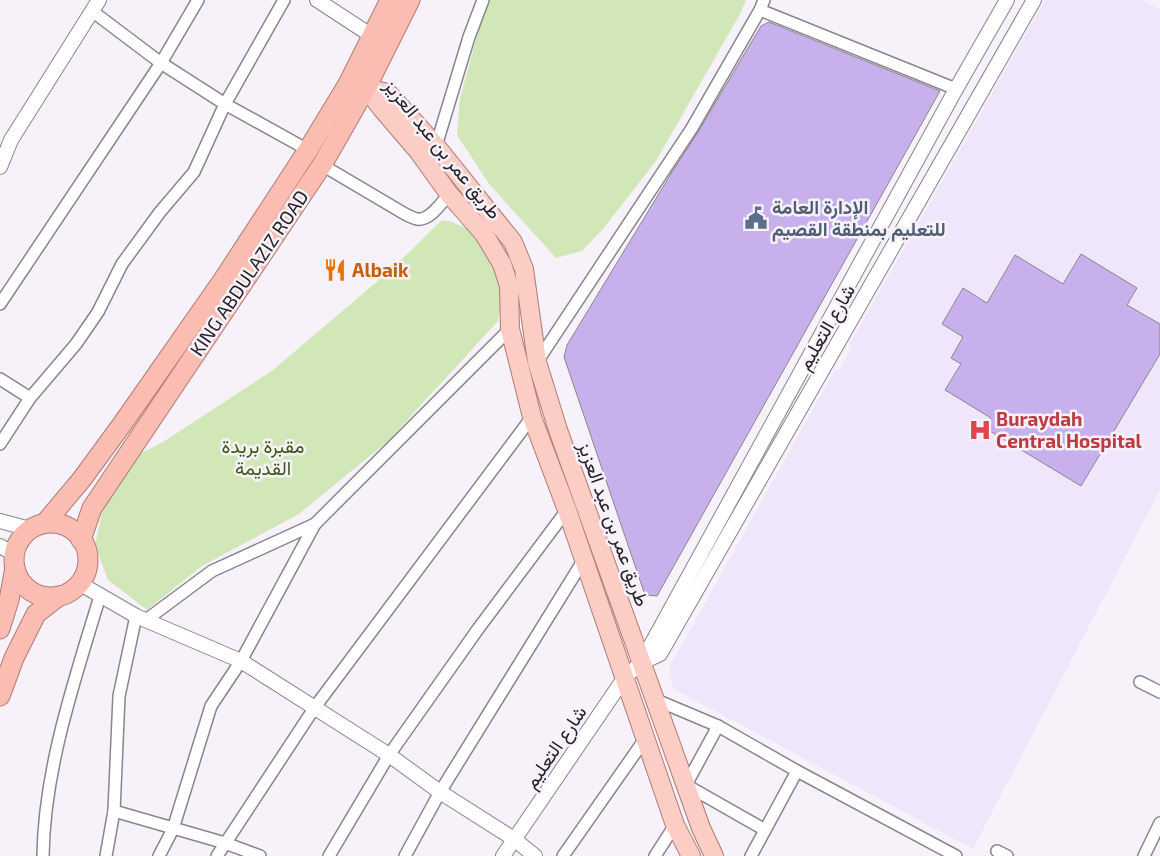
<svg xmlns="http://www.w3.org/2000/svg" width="1160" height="856" font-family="'Exo 2',Vazirmatn,sans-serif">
<rect width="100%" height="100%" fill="#f7f2fa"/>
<path fill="#f0e6fb" d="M1045,0h97l18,9v481l-187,359 -299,-160 -5,-15 1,-8 164,-295 6,-2 10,-19v-7z"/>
<g fill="#d2e7b7">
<path d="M487,0h259l-6,14 -84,147 -53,68 -21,22 -26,7 -67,-74 -32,-49 3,-37z"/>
<path d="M442,220l10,2 25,11 18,29 8,35 -5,24 -110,120 -89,73 -97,52 -55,44 -39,-30 -13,-35 8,-37 36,-54 24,-12 110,-72 120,-102z"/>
</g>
<g fill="#c8b0ec" stroke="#88868d">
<path d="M769,22l171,69 -283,505 -12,-1 -81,-238 3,-12 105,-173 26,-40 63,-106z"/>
<path d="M1081,254l56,34 -10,17 33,19v30l-79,132 -96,-58 6,-10 -46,-28 16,-26 -10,-6 12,-21 -21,-13 21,-36 24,15 28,-48 48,29z"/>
</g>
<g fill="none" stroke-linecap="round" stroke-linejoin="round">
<defs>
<g id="minor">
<path d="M760,10l196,79"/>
<path d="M92,11l69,52 64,41 83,46"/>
<path d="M436,146l33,-109 14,-37"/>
<path d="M322,165l83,49c4,2 8,4 12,5 13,2 25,-17 32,-25"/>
<path d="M0,304l161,-241 37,-63"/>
<path d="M537,362l155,-234 68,-118 4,-10"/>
<path d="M0,379l30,19"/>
<path d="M0,444l30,-46 46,-54 22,-32 24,-48 38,-52 34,-40 31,-68 59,-104"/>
<path d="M146,620l66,-49 103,-47"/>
<path d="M1140,682l20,10"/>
<path d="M654,699l64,27 79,45 159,85"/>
<path d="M718,726l-32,59 79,45"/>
<path d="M114,811l111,32 35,13"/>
<path d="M997,851l10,5"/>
<path d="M43,856c1,-87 32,-177 57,-260"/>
<path d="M106,856l8,-45 5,-115 17,-80"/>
<path d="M159,856l14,-27 38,-123 30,-45 74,-137 195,-195"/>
<path d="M217,856l98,-149 217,-290"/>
<path d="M329,856l60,-101 89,-126 89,-119"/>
<path d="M405,856l35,-64 143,-231"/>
<path d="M563,856l82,-117"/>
<path d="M655,856l20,-31"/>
<path d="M751,856l46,-85"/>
<path d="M1144,856l16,-33"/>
</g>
<g id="tertiary">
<path d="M317,0l55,36"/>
<path d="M0,167l11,-27 88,-140"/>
<path d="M0,521l30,8"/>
<path d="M0,546l14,8"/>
<path d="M79,583l57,33 105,45 148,94 51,37 74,47 21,17"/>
<path d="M641,663l315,-574 51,-89"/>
<path d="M503,856l122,-179 16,-14 19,-9 374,-654"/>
</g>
<g id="primary">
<path d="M366,88l22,5 48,53 77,96 11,27 13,93 21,68 143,398 13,28"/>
<path d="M366,88l16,21 36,42 31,43 35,40 18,30 7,22 1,43 22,88 35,93 108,315 16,31"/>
</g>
<g id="trunk">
<path d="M45,523l37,-44 41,-56 100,-143 85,-130 40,-66 42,-84"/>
<circle cx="51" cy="560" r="37"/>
<path d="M81,540l11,-32 230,-343 44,-77 44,-88"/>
<path d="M0,629l9,-29 6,-32"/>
<path d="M0,696l14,-38 22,-44 23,-18"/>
</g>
</defs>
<use href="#minor" stroke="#89858c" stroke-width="14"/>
<use href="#tertiary" stroke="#89858c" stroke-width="16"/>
<use href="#primary" stroke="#af7b74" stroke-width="20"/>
<use href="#trunk" stroke="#af7b74" stroke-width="21"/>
<use href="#minor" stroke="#fff" stroke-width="11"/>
<use href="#tertiary" stroke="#fff" stroke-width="14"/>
<use href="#primary" stroke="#fccdc5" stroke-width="18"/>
<use href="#trunk" stroke="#fbbcb2" stroke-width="19"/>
</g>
<defs>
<symbol id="civic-bare" viewBox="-9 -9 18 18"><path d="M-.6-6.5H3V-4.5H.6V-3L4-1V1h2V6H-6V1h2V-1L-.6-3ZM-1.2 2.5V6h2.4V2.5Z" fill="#5c6f8a" stroke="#f7f2fa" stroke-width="2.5" paint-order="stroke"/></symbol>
<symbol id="restaurant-bare" viewBox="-9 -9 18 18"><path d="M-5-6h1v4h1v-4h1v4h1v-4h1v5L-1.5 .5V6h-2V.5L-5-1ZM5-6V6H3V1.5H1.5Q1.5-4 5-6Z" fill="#e8710a" stroke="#f7f2fa" stroke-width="2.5" paint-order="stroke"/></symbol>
<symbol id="hospital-bare" viewBox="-9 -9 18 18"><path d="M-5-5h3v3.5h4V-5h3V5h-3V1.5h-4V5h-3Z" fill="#e0444e" stroke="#f7f2fa" stroke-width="2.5" paint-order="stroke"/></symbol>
</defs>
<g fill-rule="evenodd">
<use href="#civic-bare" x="740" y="202" width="32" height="32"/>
<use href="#restaurant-bare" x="319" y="254" width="32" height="32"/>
<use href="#hospital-bare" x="964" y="414" width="32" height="32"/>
</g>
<g text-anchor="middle" stroke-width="5" stroke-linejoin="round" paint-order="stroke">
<g font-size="19" fill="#252326" stroke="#f7f2fa">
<text transform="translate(443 149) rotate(51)" y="7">طريق عمر بن عبد العزيز</text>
<text transform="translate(249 273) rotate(-56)" y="7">KING ABDULAZIZ ROAD</text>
<text transform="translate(826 327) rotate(-60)" y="7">شارع التعليم</text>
<text transform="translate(614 524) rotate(70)" y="7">طريق عمر بن عبد العزيز</text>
<text transform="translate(555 747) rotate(-56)" y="7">شارع التعليم</text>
</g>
<g font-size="19" font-weight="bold" fill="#4e5e75" stroke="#f7f2fa" text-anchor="start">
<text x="772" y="214">الإدارة العامة<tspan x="772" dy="22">للتعليم بمنطقة القصيم</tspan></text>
</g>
<g font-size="19" font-weight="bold" fill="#c56008" stroke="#f7f2fa" text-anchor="start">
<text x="352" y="277">Albaik</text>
</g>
<g font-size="19" font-weight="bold" fill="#be3a42" stroke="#f7f2fa" text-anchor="start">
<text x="996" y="426">Buraydah<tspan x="996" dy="22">Central Hospital</tspan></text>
</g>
<g font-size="19" fill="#3f5615" stroke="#f7f2fa">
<text x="263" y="453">مقبرة بريدة<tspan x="263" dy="22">القديمة</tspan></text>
</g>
</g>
</svg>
